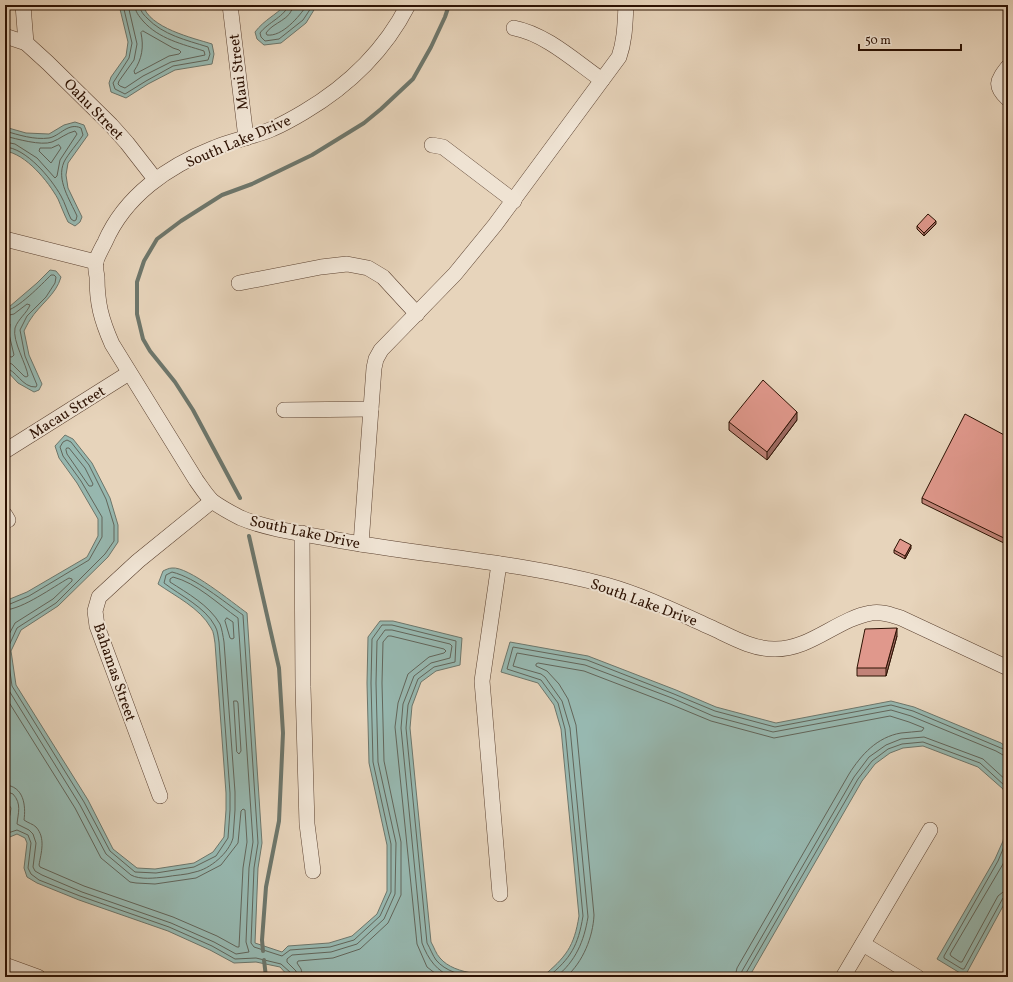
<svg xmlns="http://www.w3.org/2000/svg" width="1013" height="982" font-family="Vollkorn,serif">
<rect width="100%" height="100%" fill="#e7d4bb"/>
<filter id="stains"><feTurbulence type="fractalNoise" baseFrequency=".005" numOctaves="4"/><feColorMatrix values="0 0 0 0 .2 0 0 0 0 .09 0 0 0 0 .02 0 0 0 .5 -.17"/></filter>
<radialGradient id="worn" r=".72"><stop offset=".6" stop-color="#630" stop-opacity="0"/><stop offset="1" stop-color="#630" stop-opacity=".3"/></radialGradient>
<g fill="#97b8b0" stroke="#6d766b">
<path d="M119,5h24c6,23 50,33 69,39l2,10 -2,10 -37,6 -27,14 -22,14 -15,-6 -2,-9 2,-6 15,-21 2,-14z"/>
<path d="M285,5h32l-11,18 -25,20 -17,2 -7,-6 -2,-7c10,-13 20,-16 30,-27z"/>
<path d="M75,122l9,3 4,10 -20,28 -2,12 2,13 14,29 -2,5 -5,4 -7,-4c-4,-8 -7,-16 -10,-23 -10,-18 -32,-45 -53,-48v-24l21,6 23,1 15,-9z"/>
<path d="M50,270l6,1 5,6c-5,18 -21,27 -31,43 -2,3 -4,7 -6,11l5,24 13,29 -3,6 -5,2 -16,-9 -13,-14v-61l4,-1 28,-24z"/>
<path d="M65,435l8,4 19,24 18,35 8,27v17l-10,15 -50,49 -37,24 -10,21 5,34 72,115 25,49 24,19 18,1 39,-6 19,-11 11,-15 2,-27v-17l-11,-150c-1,-5 -1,-11 -4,-15 -11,-20 -36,-32 -53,-44l5,-13c2,-1 6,-3 9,-3 16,-2 61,35 75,45l15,230 -4,25 -3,75 27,9 6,-6 41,-3 23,-7 25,-22 10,-23v-46l-18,-82 -2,-80 1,-46 12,-16h13l69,17 -2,27 -24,6 -15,11 -9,24 -2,22 21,214c3,5 5,12 9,16 15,18 52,17 74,19h-225l-9,-10 -24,-5 -22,1 -24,-13 -42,-19 -89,-31 -42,-17 -10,-6 -3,-9 3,-25 -2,-5 -8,-4 -12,5v-15l5,-9 1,-7 -6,-9v-198l22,-9 60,-35 11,-21v-17l-21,-36 -18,-25 -4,-12z"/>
<path d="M510,642l78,14 88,34 40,17 60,16 115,-22 23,6 87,36 7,5v55l-5,-14 -25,-22 -55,-21 -20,2 -13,5 -15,11 -13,17 -113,196h-207c24,-20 32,-30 37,-61l-18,-187 -7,-24 -16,-22 -37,-11z"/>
<path d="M1008,819v78l-43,79 -28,-17 58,-100 8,-18z"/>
</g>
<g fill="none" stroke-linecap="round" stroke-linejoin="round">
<g stroke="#62655a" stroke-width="1">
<path d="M123,5l9,38 -3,15 -16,25 2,6 10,5 21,-13 27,-15 35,-6 2,-6 -2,-7c-22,-7 -45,-12 -61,-29 -4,-4 -7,-7 -7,-13"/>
<path d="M128,5l9,39 -3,16 -15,21 -1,3 2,2 5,2 18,-12 28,-14 34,-7 -1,-4c-22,-7 -45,-12 -61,-30 -4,-5 -8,-9 -8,-16"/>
<path d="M288,5c-1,10 -21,18 -28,28l1,4 4,4 14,-2 24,-19 10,-15"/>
<path d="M293,5c-1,15 -20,17 -27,28l1,2c15,2 32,-18 40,-30"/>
<path d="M143,31l30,17 6,2 2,2 -2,2 -10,2 -34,18 -1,-3c8,-12 10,-24 7,-38z"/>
<path d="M5,131c14,4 29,9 44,7 11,-2 19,-16 32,-10l2,7c-5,8 -15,19 -19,27 -8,18 6,38 13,54l-1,4 -2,1 -3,-2c-4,-8 -6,-16 -10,-23 -10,-18 -35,-48 -56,-49"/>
<path d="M5,136c12,3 36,10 47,6 8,-3 14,-9 23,-11l2,3 -17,26 -3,16 -2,2 -18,-20 -22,-14 -10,-2"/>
<path d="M59,145l2,3 -10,15 -12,-12 1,-3h11z"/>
<path d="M5,311c12,-1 37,-27 46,-36h3l2,2 -1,6 -9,14 -19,19 -7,14 5,26 12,29 -1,2c-14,1 -20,-18 -31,-19"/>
<path d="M5,316l9,-2 13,-10 3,1c-3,8 -12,14 -15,23 -3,13 12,37 13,48l-2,1 -2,-1 -12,-12 -7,-2"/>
<path d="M5,323l5,1 -1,10 5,21 -2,2 -7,-1"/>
<path d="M67,448h2l16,20 8,16 -1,2h-3l-22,-32 -1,-4z"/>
<path d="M5,605l5,-1 19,-8 60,-36 13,-23v-20l-21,-36 -18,-25 -3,-9 3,-5 4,-2 4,2 18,23 17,34 8,26v16l-9,13 -49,49 -39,25 -10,22 5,36 72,116 26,49 25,21 21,1 38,-6 22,-11 12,-18 2,-28v-17l-11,-151c-1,-5 -1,-11 -4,-16 -10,-19 -34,-30 -51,-43l2,-8 6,-3c24,6 51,29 71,43l15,228 -4,25 -3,75 3,4 28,9 8,-6 40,-3 24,-7 26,-24 11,-24v-48l-18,-82 -2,-79 1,-44 10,-14h10l64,16 -1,21 -21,5 -16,12 -10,26 -2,23 21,215c3,5 6,13 9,17 9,11 26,16 39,17"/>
<path d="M5,610c18,-1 48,-23 64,-32l3,1v2l-19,18 -38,24 -10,19"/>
<path d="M227,618l6,4 1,16 -2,1 -2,-1 -5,-17z"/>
<path d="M5,675l3,14 72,116 26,49 25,21c9,5 24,3 34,2 10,-2 21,-2 30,-5 15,-3 34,-19 38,-34l2,-28v-18l-11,-150c-1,-6 -2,-13 -4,-18 -11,-19 -33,-31 -50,-42v-3l3,-2c24,6 45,27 65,41l15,224 -4,26 -3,74 3,10 -13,2 -22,-12 -43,-19 -89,-31 -40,-17 -7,-4 -2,-4 3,-24 -3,-9 -4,-4 -12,-6c1,-11 5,-20 -4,-30l-8,-3"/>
<path d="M5,696l70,112 26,50 29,24 6,1 19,1 41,-6 25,-13 17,-22 3,-32 2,-2 2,1 2,32 -4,26 -4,79h-2l-20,-11 -44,-19 -89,-31 -44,-19 -1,-2c2,-12 7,-27 -3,-38 -3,-3 -8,-4 -12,-7 2,-14 0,-34 -19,-35"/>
<path d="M234,701h3l1,2 3,48 -2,3 -2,-2z"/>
<path d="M5,834l12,-4 11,5 3,8 -3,25 3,6 8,6 41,16 89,31 43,19 23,13 21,-1 25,6 10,9 1,4"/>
<path d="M1008,837l-10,24 -54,95v2l18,11h2l39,-71 5,-2"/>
<path d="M1008,852l-5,12 -53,90 1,2 9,6h2l36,-66 5,-4 5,-1"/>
<path d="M297,977l-1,-6 -9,-9v-3l5,-4 39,-3 26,-8 27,-25 11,-25 1,-51 -18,-81 -2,-79 1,-42 8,-11h7l58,14 2,2 -2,12 -19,5 -17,13 -11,28 -2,24 21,215c6,16 15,29 31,34"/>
<path d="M303,977l-2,-8 -4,-6 1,-2 35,-3 27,-9 28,-26 13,-28v-53l-17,-81 -2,-78 1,-41 5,-6h3l53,13 2,2 -2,2 -15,4 -21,17 -10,29 -3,24 22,217 10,23 13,10"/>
<path d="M548,977c23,-19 30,-31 35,-61l-18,-187 -7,-26 -17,-23 -34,-11 6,-22 74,13 87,34 41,17 60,16 116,-22 22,6 95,40"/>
<path d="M556,977c20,-16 28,-36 32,-60l-18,-189 -8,-27 -17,-24 -4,-3 -28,-8 4,-13 68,12 87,33 41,18 60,16 118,-22 20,6 85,35 7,4 5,1"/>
<path d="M566,977c17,-15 27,-40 28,-62l-18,-190 -8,-26 -9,-15 -12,-13 -11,-5v-2l2,-1 46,8 86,33 41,17 63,17 116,-22 19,6 15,6 -2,3c-7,1 -14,1 -21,2 -24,4 -40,22 -52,41l-112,194 -2,9"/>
<path d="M741,977l1,-6 112,-194 15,-20 17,-12 15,-6 23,-2 59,22 25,23"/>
<path d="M746,977v-4l112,-194 14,-18 16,-12 14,-5 21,-2 57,21 25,23 3,6"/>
</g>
<g stroke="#6d766b" stroke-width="4">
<path d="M240,498l-47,-88 -18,-28 -25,-31 -7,-12 -6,-25v-32l7,-21 13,-22 24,-18 41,-26 30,-11 60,-29 52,-32 17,-14 32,-30 18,-32 14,-30 4,-12"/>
<path d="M249,536l30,132 4,65 -4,88 -13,66 -4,53 1,11"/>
<path d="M264,960l2,17"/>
</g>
<defs>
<g id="minor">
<path d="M23,5l3,38"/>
<path d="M230,5l16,133"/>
<path d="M408,5c-23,45 -60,81 -104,107 -10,6 -21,12 -32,17 -19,8 -39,11 -58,19 -46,18 -89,48 -109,94 -3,6 -7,13 -9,19 -1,5 0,11 1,16 0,26 4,42 15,67l84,136c5,7 10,15 16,21 7,5 21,13 29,17 26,11 63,16 91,21 91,17 184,22 274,46 36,10 71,27 104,42 20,9 41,22 64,22 36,1 63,-30 97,-36 10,-2 20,2 30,5l107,50"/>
<path d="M514,28c32,6 62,34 88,52"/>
<path d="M5,36l21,7 22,20 63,62 16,18 28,36"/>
<path d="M1008,67c-11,14 -14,19 0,32"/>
<path d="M432,145l11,2 71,54"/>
<path d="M5,239l91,23"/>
<path d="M239,283l82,-16 26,-3 21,4 15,9 34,37"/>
<path d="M284,410l87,-1"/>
<path d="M5,451l124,-78"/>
<path d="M5,515l3,5"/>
<path d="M302,533l1,154 4,137 6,47"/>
<path d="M361,544l13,-176 2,-9 5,-9 74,-76 40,-49 124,-168c6,-17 6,-34 7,-52"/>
<path d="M499,564l-17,117 18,213"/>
<path d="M160,796l-63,-170 -2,-15 4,-14 39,-36 74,-60"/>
<path d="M863,944l54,33"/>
<path d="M5,965l33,12"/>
<path d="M843,977l87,-147"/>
</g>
</defs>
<use href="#minor" stroke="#5c4231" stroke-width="16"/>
<use href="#minor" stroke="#efe3d3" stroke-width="15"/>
</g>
<g fill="#c18378" stroke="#2d1203">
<path d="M936,224l-12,12 -7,-7v-3z"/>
<path d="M797,420l-30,40 -38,-30v-8z"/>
<path d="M1008,437v108l-86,-42v-5z"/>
<path d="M911,548l-6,11 -11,-6v-3z"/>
<path d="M897,636l-11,40h-29v-8z"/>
</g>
<g fill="#9d6a62" stroke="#2d1203">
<path d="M936,221v3l-12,12v-3z"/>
<path d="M797,412v8l-30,40v-8z"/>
<path d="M911,545v3l-6,11v-3z"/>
<path d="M897,628v8l-11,40v-8z"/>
</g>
<g fill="#e0988c" stroke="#2d1203">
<path d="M928,214l8,7 -12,12 -7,-7z"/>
<path d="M763,380l34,32 -30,40 -38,-30z"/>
<path d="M965,414l43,23v103l-86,-42z"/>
<path d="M900,539l11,6 -6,11 -11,-6z"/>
<path d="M897,628l-11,40h-29l8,-39z"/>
</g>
<g text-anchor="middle" stroke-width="4" stroke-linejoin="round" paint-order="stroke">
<g font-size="15" fill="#2d1203" stroke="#efe3d3">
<text transform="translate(238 72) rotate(-97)" y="5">Maui Street</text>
<text transform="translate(94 109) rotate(46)" y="5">Oahu Street</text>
<text transform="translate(238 141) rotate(-23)" y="5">South Lake Drive</text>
<text transform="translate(67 412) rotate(-32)" y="5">Macau Street</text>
<text transform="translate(305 532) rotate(12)" y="5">South Lake Drive</text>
<text transform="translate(644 602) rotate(20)" y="5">South Lake Drive</text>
<text transform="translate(115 672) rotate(71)" y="5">Bahamas Street</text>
</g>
</g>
<rect width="1013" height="982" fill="none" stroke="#e7d4bb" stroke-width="20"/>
<rect x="6" y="6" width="1001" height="970" fill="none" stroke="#2d1203" stroke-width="2"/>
<rect x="10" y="10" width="993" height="962" fill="none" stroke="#2d1203"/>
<path d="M859 44v6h102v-6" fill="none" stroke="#2d1203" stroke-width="2"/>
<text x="865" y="44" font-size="12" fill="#2d1203" stroke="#efe3d3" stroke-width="3" paint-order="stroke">50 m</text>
<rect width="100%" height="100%" filter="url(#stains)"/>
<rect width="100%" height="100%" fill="url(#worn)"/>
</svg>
